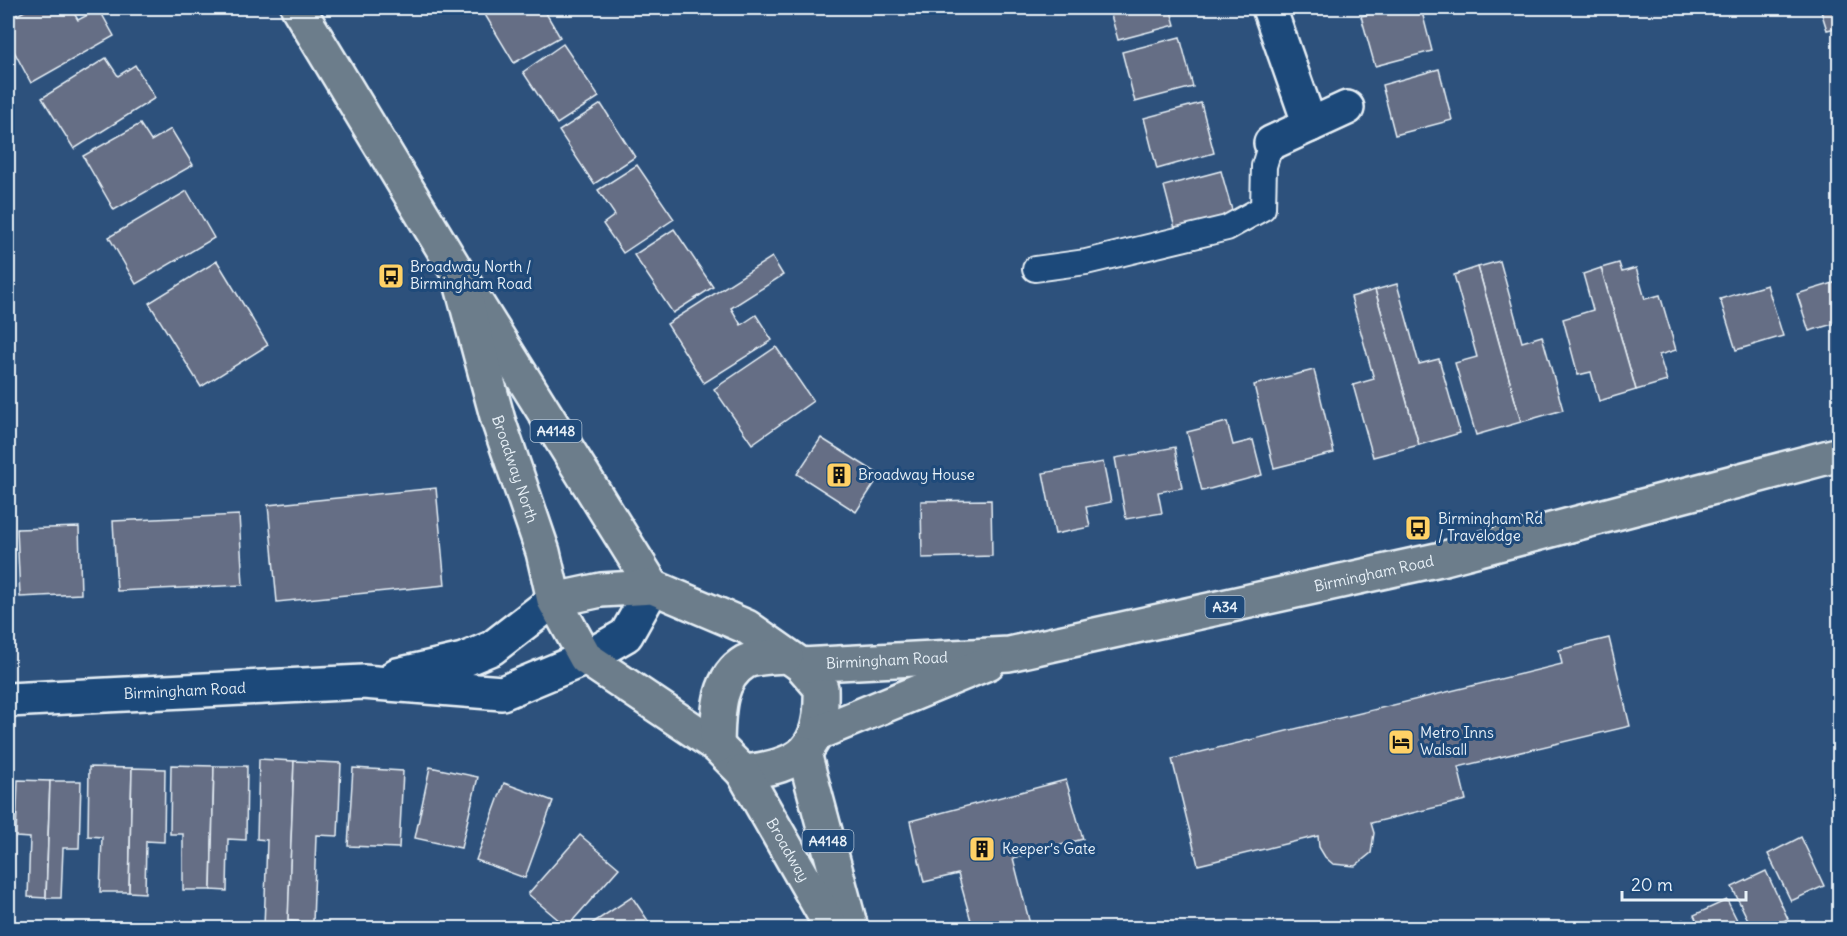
<svg xmlns="http://www.w3.org/2000/svg" width="1847" height="936" font-family="Delius,sans-serif">
<rect width="100%" height="100%" fill="#2d517c"/>
<filter id="ink" filterUnits="userSpaceOnUse"><feTurbulence type="fractalNoise" baseFrequency=".0167" numOctaves="2"/><feDisplacementMap in="SourceGraphic" scale="12" xChannelSelector="R" yChannelSelector="G"/><feConvolveMatrix kernelMatrix="1 2 1 2 8 2 1 2 1" color-interpolation-filters="sRGB"/></filter>
<g filter="url(#ink)">
<g fill="#656e85" stroke="#e8f1f8" stroke-width="1.5">
<path d="M30,8h41l7,12 21,-11 15,27 -83,47 -23,-43v-20z"/>
<path d="M481,8h62l17,29 -46,26z"/>
<path d="M1109,8h61l5,17 -57,15z"/>
<path d="M1394,8h27l11,43 -57,15 -14,-50z"/>
<path d="M1820,8h20v19l-13,3z"/>
<path d="M1180,37l13,50 -58,15 -13,-50z"/>
<path d="M563,44l36,53 -42,27 -34,-52z"/>
<path d="M106,58l12,18 17,-11 20,33 -81,51 -32,-51z"/>
<path d="M1439,69l13,51 -57,15 -13,-50z"/>
<path d="M1201,103l13,50 -57,16 -13,-51z"/>
<path d="M601,104l34,53 -41,27 -35,-53z"/>
<path d="M140,124l11,17 20,-12 22,36 -79,45 -31,-54z"/>
<path d="M637,165l37,54 -51,34 -20,-29 12,-9 -17,-25z"/>
<path d="M1221,171l14,50 -58,15 -13,-50z"/>
<path d="M187,191l27,47 -78,46 -27,-47z"/>
<path d="M674,229l39,58 -40,26 -39,-58z"/>
<path d="M772,257l11,18 -52,33 10,17 15,-10 16,25 -68,43 -37,-59z"/>
<path d="M217,261l51,84 -67,42 -52,-84z"/>
<path d="M1500,261l22,81 20,-6 21,74 -42,12 -43,-155z"/>
<path d="M1619,263l3,9 14,-4 9,31 15,-4 16,55 -17,5 8,26 -31,9 -35,-122z"/>
<path d="M1478,267l43,155 -45,13 -21,-72 22,-6 -23,-82z"/>
<path d="M1601,268l35,122 -37,11 -8,-29 -13,3 -15,-56 30,-9 -10,-36z"/>
<path d="M1840,281v41l-31,9 -12,-37z"/>
<path d="M1397,284l22,80 20,-5 21,74 -41,12 -44,-155z"/>
<path d="M1767,285l16,51 -47,14 -16,-51z"/>
<path d="M1375,290l44,155 -46,12 -20,-72 21,-6 -23,-82z"/>
<path d="M776,347l37,54 -61,43 -38,-55z"/>
<path d="M1314,370l20,83 -60,15 -20,-83z"/>
<path d="M1227,422l6,23 20,-5 9,35 -60,16 -15,-59z"/>
<path d="M821,438l59,37 -24,37 -59,-38z"/>
<path d="M1175,447l7,41 -24,4 4,21 -36,6 -11,-61z"/>
<path d="M1103,462l8,40 -25,5 4,20 -35,7 -12,-61z"/>
<path d="M436,488l9,97 -168,17 -9,-97z"/>
<path d="M991,500l1,56 -70,2 -1,-57z"/>
<path d="M239,515l4,70 -126,6 -4,-70z"/>
<path d="M79,527l2,67 -61,3 -3,-68z"/>
<path d="M1609,638l21,88 -172,41 8,33 -95,23 3,10 -3,20 -16,13 -22,-2 -8,-7 -6,-10 -1,-11 -120,29 -26,-106 390,-95 -3,-14z"/>
<path d="M259,759l35,2 -6,167h-24l3,-88 -10,-1z"/>
<path d="M294,761l47,2 -3,73 -22,-1 -3,88 -25,-2z"/>
<path d="M171,765l43,1 -3,124h-28v-56h-13z"/>
<path d="M214,766h33l-1,74 -18,-1 -1,52 -16,-1z"/>
<path d="M89,767l43,1 -3,124h-29l2,-55 -14,-1z"/>
<path d="M430,767l48,10 -17,71 -46,-10z"/>
<path d="M132,768l33,1 -1,73 -18,-1 -1,52 -16,-1z"/>
<path d="M353,768l50,3 -4,77 -51,-2z"/>
<path d="M18,780l32,1 -4,117 -18,-1 2,-59 -14,-1z"/>
<path d="M1066,780l17,59 -70,19 18,70h-58l-15,-54 -34,8 -14,-61z"/>
<path d="M50,781h31l-2,67h-16l-2,50h-15z"/>
<path d="M504,783l49,18 -28,77 -49,-18z"/>
<path d="M580,835l39,33 -52,59 -39,-33z"/>
<path d="M1801,837l23,49 -33,15 -23,-47z"/>
<path d="M1766,871l22,48 -19,9h-17l-20,-41z"/>
<path d="M632,897l21,31h-68z"/>
<path d="M1727,900l14,28h-41l-6,-13z"/>
<path d="M1683,920l4,8h-23z"/>
</g>
<g fill="none" stroke-linecap="round" stroke-linejoin="round">
<defs>
<path id="lane" d="M1035,269l51,-7 141,-34 36,-20 1,-42 7,-23"/>
<g id="street">
<path d="M1269,8l41,117"/>
<path d="M1271,143l76,-35"/>
</g>
<g id="secondary">
<path d="M397,675l66,-15 29,-12 62,-48"/>
<path id="s1" d="M8,700l355,-18 139,11 84,-35 40,-23 27,-48"/>
</g>
<g id="highway">
<path d="M298,8l161,267 194,312"/>
<path id="s2" d="M459,275l39,145 45,132 11,48 32,58 131,88 26,26c59,-6 80,-22 78,-84l-20,-23 -54,-38 -94,-40 -52,3 -47,10"/>
<path id="s3" d="M801,665l208,-11 432,-95 399,-105"/>
<path d="M818,733l170,-70"/>
<path d="M717,746c1,-28 -1,-67 28,-84 10,-5 30,-5 41,-6"/>
<path d="M804,753l47,175"/>
<path id="s4" d="M743,772l89,156"/>
</g>
</defs>
<use href="#lane" stroke="#e8f1f8" stroke-width="28"/>
<use href="#street" stroke="#e8f1f8" stroke-width="38"/>
<use href="#secondary" stroke="#e8f1f8" stroke-width="38"/>
<use href="#highway" stroke="#e8f1f8" stroke-width="38"/>
<use href="#lane" stroke="#1f4a7a" stroke-width="24"/>
<use href="#street" stroke="#1f4a7a" stroke-width="33"/>
<use href="#secondary" stroke="#1f4a7a" stroke-width="33"/>
<use href="#highway" stroke="#6c7d8b" stroke-width="33"/>
</g>
</g>
<defs>
<symbol id="bus-square" viewBox="-11 -11 22 22"><rect x="-9" y="-9" width="18" height="18" rx="4" fill="#ffd166" stroke="#1f4a7a"/><path d="M-5-6H5V4H4V6H2V4H-2V6H-4V4H-5ZM-3.5-4V0h7V-4ZM-3.5 1.2v1.5H-2V1.2ZM2 1.2v1.5H3.5V1.2Z" fill="#111"/></symbol>
<symbol id="building-square" viewBox="-11 -11 22 22"><rect x="-9" y="-9" width="18" height="18" rx="4" fill="#ffd166" stroke="#1f4a7a"/><path d="M-4-6H4V6H1V3H-1V6H-4ZM-2.5-4.3h1.7v1.8h-1.7ZM.8-4.3h1.7v1.8H.8ZM-2.5-1h1.7V.8h-1.7ZM.8-1h1.7V.8H.8Z" fill="#111"/></symbol>
<symbol id="hotel-square" viewBox="-11 -11 22 22"><rect x="-9" y="-9" width="18" height="18" rx="4" fill="#ffd166" stroke="#1f4a7a"/><path d="M-6-4.5h1.5V1H6V5H4.5V3h-9V5H-6ZM-4 0a1.8 1.8 0 1 1 3.6 0ZM.5 0V-2.5h3Q6-2.5 6 0Z" fill="#111"/></symbol>
</defs>
<g fill-rule="evenodd">
<use href="#bus-square" x="376" y="261" width="30" height="30"/>
<use href="#building-square" x="824" y="460" width="30" height="30"/>
<use href="#bus-square" x="1403" y="513" width="30" height="30"/>
<use href="#hotel-square" x="1386" y="727" width="30" height="30"/>
<use href="#building-square" x="967" y="834" width="30" height="30"/>
</g>
<g text-anchor="middle" stroke-width="6" stroke-linejoin="round" paint-order="stroke">
<g fill="#1f4a7a" stroke="#acbfd2" stroke-width="1.5">
<rect x="530.5" y="420" width="51" height="22" rx="4.5"/>
<rect x="1205.5" y="596" width="39" height="22" rx="4.5"/>
<rect x="802.5" y="830" width="51" height="22" rx="4.5"/>
</g>
<g font-size="14" font-weight="bold" fill="#e8f1f8">
<text x="556" y="436">A4148</text>
<text x="1225" y="612">A34</text>
<text x="828" y="846">A4148</text>
</g>
<g font-size="15" fill="#e8f1f8" stroke="#1f4a7a" text-anchor="start">
<text x="410" y="272">Broadway North /<tspan x="410" dy="17">Birmingham Road</tspan></text>
<text x="858" y="480">Broadway House</text>
<text x="1438" y="524">Birmingham Rd<tspan x="1438" dy="17">/ Travelodge</tspan></text>
<text x="1420" y="738">Metro Inns<tspan x="1420" dy="17">Walsall</tspan></text>
<text x="1002" y="854">Keeper’s Gate</text>
</g>
<g font-size="15" fill="#e8f1f8" stroke="#1f4a7a">
<text dy="5" stroke="none"><textPath href="#s2" startOffset="202">Broadway North</textPath></text>
<text dy="5" stroke="none"><textPath href="#s3" startOffset="582">Birmingham Road</textPath></text>
<text dy="5" stroke="none"><textPath href="#s3" startOffset="86">Birmingham Road</textPath></text>
<text dy="5" stroke="none"><textPath href="#s1" startOffset="177">Birmingham Road</textPath></text>
<text dy="5" stroke="none"><textPath href="#s4" startOffset="90">Broadway</textPath></text>
</g>
</g>
<rect width="1847" height="936" fill="none" stroke="#1f4a7a" stroke-width="30"/>
<rect x="15" y="15" width="1817" height="906" fill="none" stroke="#e8f1f8" stroke-width="2" filter="url(#ink)"/>
<path d="M1622 891v9h124v-9" fill="none" stroke="#e8f1f8" stroke-width="3"/>
<text x="1631" y="891" font-size="18" fill="#e8f1f8" stroke="#1f4a7a" stroke-width="4.5" paint-order="stroke">20 m</text>
</svg>
